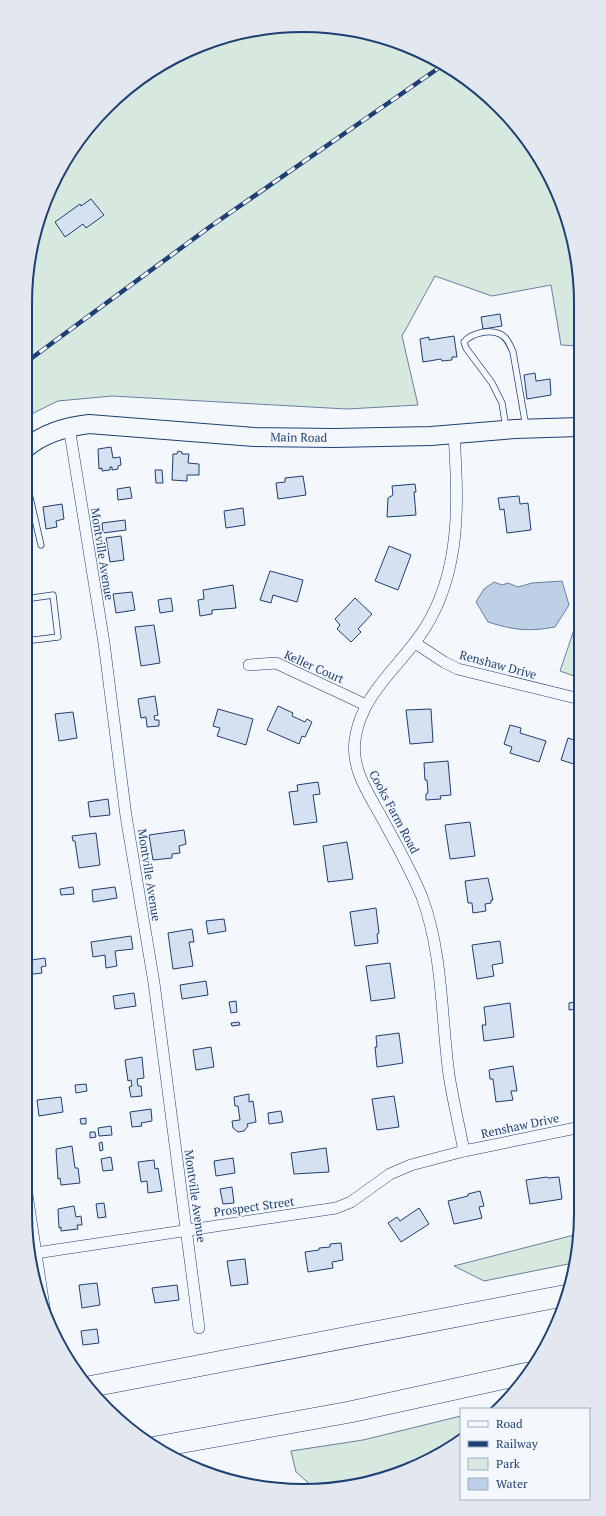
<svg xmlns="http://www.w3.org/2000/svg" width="606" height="1516" font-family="'PT Serif',serif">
<rect width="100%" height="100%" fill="#f4f7fb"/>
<g fill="#d7e8df" stroke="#687fa3">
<path d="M285,26l54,1 53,13 65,32 55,48 40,60 27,86v80l-18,-1 -10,-60 -59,11 -57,-20 -33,60 16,69 -71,4 -235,-13 -54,5 -33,16v-114l15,-89 22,-50 32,-44 40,-37 46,-29 51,-19z"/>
<path d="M579,615l1,63 -20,-7z"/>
<path d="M578,1234l-5,29 -89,18 -30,-15z"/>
<path d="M461,1416v25l-51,29 -53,16 -44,1 -17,-15 -5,-21 72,-11z"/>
</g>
<path fill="#bed0e5" stroke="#687fa3" d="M562,581l7,24 -14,22c-26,5 -42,3 -67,-5l-12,-20 8,-13 10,-7 8,3 6,-2 10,4 14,-4z"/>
<g fill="#d5e0f0" stroke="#1d3f73">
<path d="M91,199l13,16 -18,13 -3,-4 -18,13 -10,-15 25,-18 1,2z"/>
<path d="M500,314l2,12 -19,3 -2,-12z"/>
<path d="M454,336l3,21h-5v3l-10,1 -1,-2 -18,3 -3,-23 9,-2v3z"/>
<path d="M535,373l1,8 14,-2 1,16 -24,4 -3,-24z"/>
<path d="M111,447l2,11 7,-1 1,8 -3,1v3l-6,1v-3h-2v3l-8,1v-3l-3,1 -1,-20z"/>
<path d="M178,451l4,1v2h7l-1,9 11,1v11h-12v6l-15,-1 1,-26h4z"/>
<path d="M578,454h1v27h-2z"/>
<path d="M155,470h7l1,13h-7z"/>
<path d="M303,476l3,19 -28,4 -2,-16 9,-1v-4z"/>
<path d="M415,484l1,8h-2l2,23 -29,2 1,-19 5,-3 -1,-9z"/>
<path d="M130,487l2,11 -14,2 -1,-11z"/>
<path d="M519,496l1,8 8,-1 3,27 -24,3 -3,-24 -4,1 -2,-12z"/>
<path d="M62,504l2,15 -8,2 1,6 -11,2 -3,-22z"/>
<path d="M243,508l2,17 -19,3 -2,-17z"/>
<path d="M125,520l1,10 -23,3 -1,-10z"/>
<path d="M121,536l3,24 -14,2 -4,-24z"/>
<path d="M389,546l22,9 -13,35 -23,-9z"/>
<path d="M270,571l33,9 -6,22 -24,-7 -2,8 -11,-3z"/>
<path d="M233,585l3,23 -24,2v4l-12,2 -2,-16 6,-1 -1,-9z"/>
<path d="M132,592l3,18 -19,3 -3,-19z"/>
<path d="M171,598l2,13 -13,2 -2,-13z"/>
<path d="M355,598l17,16 -14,15 3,3 -10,10 -14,-13 3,-4 -5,-6z"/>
<path d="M154,625l6,38 -19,3 -6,-39z"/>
<path d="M155,696l3,19 -4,1 1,4h4v6l-12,1 -1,-10 -5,1 -3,-19z"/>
<path d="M278,706l15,7 -1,3 13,6 2,-3 5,3 -7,15 -3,-1 -3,8 -32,-14z"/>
<path d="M218,709l35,10 -7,26 -29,-9 3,-8 -7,-2z"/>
<path d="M431,709l2,33 -23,2 -4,-34z"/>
<path d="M73,712l4,26 -18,3 -4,-27z"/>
<path d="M510,725l11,3 -1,5 26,8 -7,21 -29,-9 2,-6 -8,-3z"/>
<path d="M568,738l12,4v24l-19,-6z"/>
<path d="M448,761l3,34 -11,1 1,3 -15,1v-6l2,-1 -1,-13h-2l-1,-17z"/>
<path d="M318,782l2,12 -7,1 4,27 -23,3 -5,-33 9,-1 -1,-6z"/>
<path d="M108,799l2,16 -20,2 -2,-15z"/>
<path d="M470,822l5,34 -25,3 -5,-34z"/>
<path d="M184,830l2,14 -7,2 1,7 -8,1v4l-19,2 -4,-25z"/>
<path d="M96,833l4,32 -21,3 -4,-27h-2l-1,-5z"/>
<path d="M347,842l6,37 -25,3 -5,-36z"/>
<path d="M488,878l5,22h-2v3l-6,1 1,7 -13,2 -1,-10h-4l-3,-22z"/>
<path d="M73,887l1,7 -13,1 -1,-6z"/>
<path d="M115,887l2,11 -24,4 -1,-12z"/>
<path d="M376,908l3,25 -2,1 1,9 -23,3 -5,-34z"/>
<path d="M224,919l2,12 -18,3 -2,-13z"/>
<path d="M192,929l2,13h-5l4,24 -20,3 -5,-36z"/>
<path d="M131,936l2,13 -18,2 2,15 -11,2 -1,-13 -12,2 -2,-15z"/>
<path d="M500,941l3,22 -11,2 2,11 -17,3 -5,-34z"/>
<path d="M45,958l1,8 -5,1 1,6 -17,2v-14z"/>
<path d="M390,963l5,35 -24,3 -5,-35z"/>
<path d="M206,981l2,14 -26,4 -2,-14z"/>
<path d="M134,993l2,13 -21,3 -2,-13z"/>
<path d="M236,1001l1,11 -6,1 -2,-11z"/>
<path d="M575,1002l1,7 -7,1v-7z"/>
<path d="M510,1003l4,34 -30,4 -2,-16h4l-2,-18z"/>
<path d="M239,1022l1,3 -8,1 -1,-3z"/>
<path d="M399,1033l4,30 -26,4 -2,-20h2l-1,-11z"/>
<path d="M211,1047l3,20 -18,3 -3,-20z"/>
<path d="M142,1057l2,21 -7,1 1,7h3l1,10 -11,1 -2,-10 3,-1 -1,-6 -3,1 -3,-21z"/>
<path d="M513,1066l4,25h-6l2,9 -17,2 -3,-23h-3l-1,-9z"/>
<path d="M86,1084l1,7 -11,2 -1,-8z"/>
<path d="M249,1094v8l4,-1 3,21 -9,2 1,2 -4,5 -6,1 -5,-4 -1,-7 8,-1 -2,-14h-3l-1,-9z"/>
<path d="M394,1096l5,31 -22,3 -5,-31z"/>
<path d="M61,1097l2,15 -24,4 -2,-16z"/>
<path d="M151,1109l1,12 -11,2 1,3 -10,1 -2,-15z"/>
<path d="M281,1111l2,11 -14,2 -1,-11z"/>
<path d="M86,1118v6h-5l-1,-5z"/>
<path d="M111,1126l1,9 -13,1 -1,-8z"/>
<path d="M90,1132h5l1,5 -6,1z"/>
<path d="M102,1142l1,8 -3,1 -1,-8z"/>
<path d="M72,1146l3,22h3l2,15 -19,2 -1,-7 -2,1 -2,-30z"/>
<path d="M326,1148l3,24 -35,2 -3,-21z"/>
<path d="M111,1157l2,13 -10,1 -2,-12z"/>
<path d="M233,1158l2,15 -19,3 -2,-15z"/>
<path d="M154,1160l1,9 3,-1 4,23 -14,2 -1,-12 -6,1 -3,-20z"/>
<path d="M547,1177l1,1 11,-1 3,22 -32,5 -4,-24z"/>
<path d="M232,1187l2,16 -11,1 -3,-15z"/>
<path d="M480,1191l4,15 -5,1 3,11 -28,6 -6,-23 20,-5v-2z"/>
<path d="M104,1203l2,14 -8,1 -2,-14z"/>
<path d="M74,1206l2,11 5,-1 1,9h-5l1,4 -17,2v-4l-2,1 -1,-19z"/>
<path d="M419,1208l10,16 -28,18 -13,-19 9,-6 3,4z"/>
<path d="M341,1243l2,17 -11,2 1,6 -25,4 -3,-20 14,-2v-2l11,-1v-3z"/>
<path d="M245,1259l3,25 -17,2 -4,-25z"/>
<path d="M97,1283l3,22 -18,3 -3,-23z"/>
<path d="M177,1285l2,15 -24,3 -3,-15z"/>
<path d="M97,1329l2,14 -16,2 -2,-14z"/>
</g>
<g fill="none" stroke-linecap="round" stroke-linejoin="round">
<defs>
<g id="service">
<path d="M506,428l-4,-25 -10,-20 -26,-35 -2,-6c7,-9 26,-13 36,-8 7,3 10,11 13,18l13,75"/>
<path d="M25,476l16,69"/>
<path d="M25,599l28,-4 5,42 -33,4"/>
</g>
<g id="minor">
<path d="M69,427l35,216 22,173 28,167 45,345"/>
<path d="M454,434c4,66 8,135 -29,194 -24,38 -64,65 -70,112 -4,30 14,54 27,78 14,26 29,52 40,79 21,57 19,119 27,178 4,25 10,51 15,76"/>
<path d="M415,643l29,19 14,7 122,30"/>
<path d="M249,665l27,-2 90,42"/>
<path d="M25,1181l20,132"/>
<path d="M36,1253l300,-45 15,-6 39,-28 21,-9 53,-14 117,-24"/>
</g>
<g id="primary">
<path id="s1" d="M25,449c18,-16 40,-22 64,-25l165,13 80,1 97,-2 84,-7 64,-2"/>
</g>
<g id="motorway">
<path d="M88,1387l480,-92"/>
<path d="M156,1447l194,-35 178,-39"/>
</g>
</defs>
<use href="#service" stroke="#1d3f73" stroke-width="7"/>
<use href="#minor" stroke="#1d3f73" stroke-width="12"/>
<use href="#primary" stroke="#1d3f73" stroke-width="20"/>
<use href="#motorway" stroke="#1d3f73" stroke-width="22"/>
<use href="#service" stroke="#f4f7fb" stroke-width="5.5"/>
<use href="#minor" stroke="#f4f7fb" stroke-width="11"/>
<use href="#primary" stroke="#f4f7fb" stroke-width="18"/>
<use href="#motorway" stroke="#f4f7fb" stroke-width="21"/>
<defs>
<path id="rail" d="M25,363l186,-137 232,-161"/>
</defs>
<use href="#rail" stroke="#1d3f73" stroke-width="4.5"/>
<use href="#rail" stroke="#f4f7fb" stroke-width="3" stroke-dasharray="9" stroke-linecap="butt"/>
</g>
<g text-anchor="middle" stroke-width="3" stroke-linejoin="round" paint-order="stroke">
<g font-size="12" fill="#1d3f73" stroke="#f4f7fb">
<text dy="4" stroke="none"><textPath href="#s1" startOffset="280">Main Road</textPath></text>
<text transform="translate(102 554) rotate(81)" y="4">Montville Avenue</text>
<text transform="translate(498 665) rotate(15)" y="4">Renshaw Drive</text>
<text transform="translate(314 667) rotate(24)" y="4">Keller Court</text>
<text transform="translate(394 812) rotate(62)" y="4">Cooks Farm Road</text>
<text transform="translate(149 875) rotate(81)" y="4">Montville Avenue</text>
<text transform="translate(520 1126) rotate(-12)" y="4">Renshaw Drive</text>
<text transform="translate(195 1196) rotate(82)" y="4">Montville Avenue</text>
<text transform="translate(254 1207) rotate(-8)" y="4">Prospect Street</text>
</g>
</g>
<path d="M0 0H606V1516H0ZM303 32H303A271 271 0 0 1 574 303V1213A271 271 0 0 1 303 1484H303A271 271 0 0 1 32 1213V303A271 271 0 0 1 303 32Z" fill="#e3e8f0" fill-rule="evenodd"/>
<path fill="none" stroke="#1d3f73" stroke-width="2" d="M303 32H303A271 271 0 0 1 574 303V1213A271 271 0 0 1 303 1484H303A271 271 0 0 1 32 1213V303A271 271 0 0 1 303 32Z"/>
<rect x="460" y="1408" width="130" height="92" fill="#f4f7fb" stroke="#9eadc5"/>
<rect x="468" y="1421" width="20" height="6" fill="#f4f7fb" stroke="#9eadc5"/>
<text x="496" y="1428" font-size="12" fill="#1d3f73">Road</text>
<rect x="468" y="1441" width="20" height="6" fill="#1d3f73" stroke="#9eadc5"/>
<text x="496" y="1448" font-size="12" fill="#1d3f73">Railway</text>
<rect x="468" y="1458" width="20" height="12" fill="#d7e8df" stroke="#9eadc5"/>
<text x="496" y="1468" font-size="12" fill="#1d3f73">Park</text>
<rect x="468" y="1478" width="20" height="12" fill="#bed0e5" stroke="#9eadc5"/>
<text x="496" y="1488" font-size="12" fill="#1d3f73">Water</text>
</svg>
